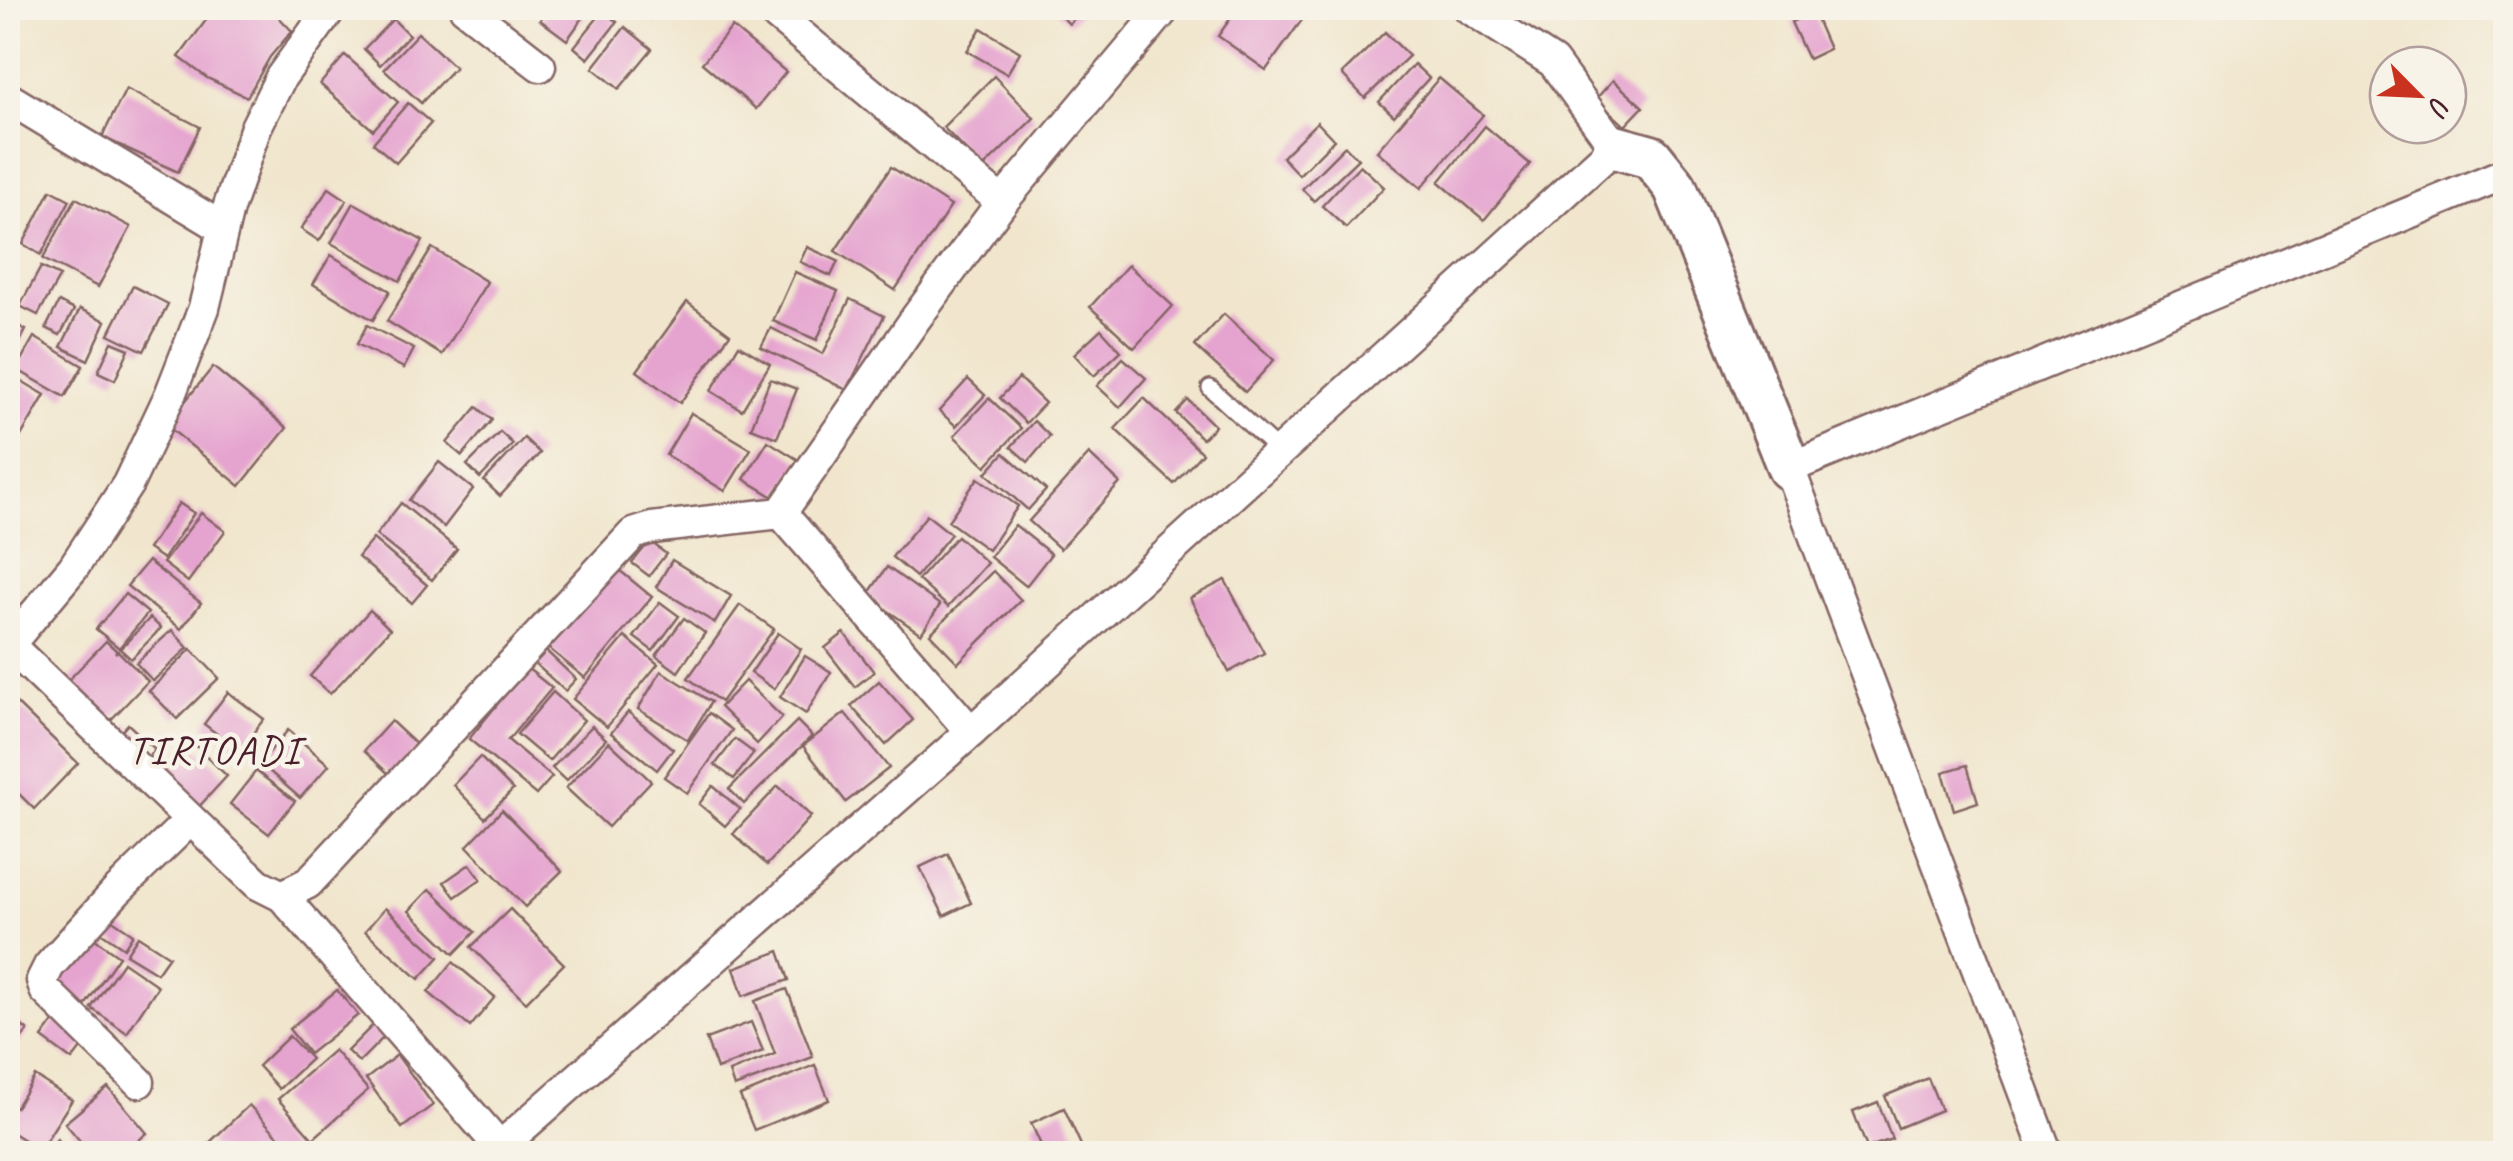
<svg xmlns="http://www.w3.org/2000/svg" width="2513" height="1161" font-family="Caveat,sans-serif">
<rect width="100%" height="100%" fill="#f7f3e8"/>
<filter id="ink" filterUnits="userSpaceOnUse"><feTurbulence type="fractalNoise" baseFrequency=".01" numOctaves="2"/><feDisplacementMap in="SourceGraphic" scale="20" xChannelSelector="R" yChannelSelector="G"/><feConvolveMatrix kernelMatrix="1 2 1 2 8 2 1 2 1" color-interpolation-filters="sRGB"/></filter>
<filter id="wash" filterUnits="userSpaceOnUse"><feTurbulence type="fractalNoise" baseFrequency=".0048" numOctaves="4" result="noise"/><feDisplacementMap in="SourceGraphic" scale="40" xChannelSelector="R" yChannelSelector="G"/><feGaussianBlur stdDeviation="2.25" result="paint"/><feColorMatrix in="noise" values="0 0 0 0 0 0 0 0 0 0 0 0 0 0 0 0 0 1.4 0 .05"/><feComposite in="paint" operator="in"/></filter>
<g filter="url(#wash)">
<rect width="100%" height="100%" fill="#f1e6cd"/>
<g id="blocks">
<g fill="#e5a3cf">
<path d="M215,8h55l22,23 -22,26 -23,40 -40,-19 -28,-21z"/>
<path d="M548,8h42l-23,32 -27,-20z"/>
<path d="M637,8h24l-10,11z"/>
<path d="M1053,8h32l-16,16z"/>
<path d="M1238,8h53l13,9 -38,53 -48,-34z"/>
<path d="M603,11l14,11 -29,37 -14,-12z"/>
<path d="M1813,12l16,37 -21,10 -17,-37z"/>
<path d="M393,19l16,16 -29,30 -16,-16z"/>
<path d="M625,27l27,22 -33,40 -26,-21z"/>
<path d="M732,27l54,45 -30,37 -54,-46z"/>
<path d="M981,28l39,24 -13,22 -40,-23z"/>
<path d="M1385,32l24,24 -44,42 -23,-24z"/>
<path d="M418,33l37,34 -34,36 -37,-34z"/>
<path d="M345,55l53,47 -25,28 -53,-46z"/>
<path d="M1414,64l15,14 -35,38 -15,-14z"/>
<path d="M994,76l40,42 -51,50 -40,-41z"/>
<path d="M1439,78l44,37 -62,73 -44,-37z"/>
<path d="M1613,80l30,27 -18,19 -29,-27z"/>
<path d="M126,89l74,38 -22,45 -76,-35z"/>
<path d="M408,103l23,20 -35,40 -23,-20z"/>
<path d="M1317,122l17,18 -35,35 -17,-18z"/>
<path d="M1485,126l45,38 -46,56 -45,-38z"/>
<path d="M1345,146l13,13 -44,42 -12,-12z"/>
<path d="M1360,165l24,22 -38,41 -24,-22z"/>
<path d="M891,167l60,39 -56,84 -60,-39z"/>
<path d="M329,188l18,12 -28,41 -18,-12z"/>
<path d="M51,190l19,10 -29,55 -18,-11z"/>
<path d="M76,198l55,29 -33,60 -55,-28z"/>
<path d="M354,203l69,38 -23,40 -69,-38z"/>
<path d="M807,247l31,14 -7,15 -31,-14z"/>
<path d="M432,248l55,34 -45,73 -55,-34z"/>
<path d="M331,255l59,36 -17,29 -60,-36z"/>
<path d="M1128,265l45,41 -39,42 -44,-41z"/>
<path d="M41,267l19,9 -22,39 -18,-9z"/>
<path d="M795,272l43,19 -21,49 -44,-19z"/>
<path d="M133,286l35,18 -24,47 -35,-17z"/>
<path d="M850,299l34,17 -37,74 -86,-43 10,-19 52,26z"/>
<path d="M59,302l15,8 -14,25 -14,-7z"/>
<path d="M687,302l43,32 -50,69 -43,-32z"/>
<path d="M80,309l26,12 -18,39 -27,-13z"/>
<path d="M1224,314l50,46 -29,32 -50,-46z"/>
<path d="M8,320l18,10 -18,35z"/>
<path d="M367,325l47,24 -10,19 -47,-24z"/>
<path d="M1101,329l20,22 -27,25 -20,-22z"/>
<path d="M34,337l49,29 -18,31 -49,-28z"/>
<path d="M112,342l17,7 -14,31 -17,-8z"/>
<path d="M739,345l31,19 -28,46 -31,-19z"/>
<path d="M1123,358l23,20 -26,29 -23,-21z"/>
<path d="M213,367l74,61 -47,58 -74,-61z"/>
<path d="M15,377l30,18 -24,41 -13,-8v-38z"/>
<path d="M1019,378l26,25 -19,20 -26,-25z"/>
<path d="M770,379l27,10 -20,49 -26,-10z"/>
<path d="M968,379l17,16 -29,31 -17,-15z"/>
<path d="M989,398l32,30 -35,38 -32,-30z"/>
<path d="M1144,398l58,55 -28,31 -59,-55z"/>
<path d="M1188,400l27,26 -13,13 -26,-26z"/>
<path d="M477,407l15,13 -30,36 -15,-13z"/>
<path d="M691,413l60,36 -26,42 -59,-36z"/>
<path d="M1034,421l16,15 -22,26 -17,-15z"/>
<path d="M500,432l13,12 -33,34 -13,-13z"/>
<path d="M524,438l16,15 -40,43 -16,-15z"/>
<path d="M768,441l32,20 -23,38 -33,-20z"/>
<path d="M1004,453l42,37 -18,20 -42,-37z"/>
<path d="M1089,454l31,29 -60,66 -31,-28z"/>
<path d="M439,462l34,27 -29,38 -35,-27z"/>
<path d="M978,478l40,28 -30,44 -40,-29z"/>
<path d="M179,503l15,10 -31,46 -15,-10z"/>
<path d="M401,503l56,46 -25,31 -56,-45z"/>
<path d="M201,513l24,18 -37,51 -25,-19z"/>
<path d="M927,515l24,19 -35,43 -24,-20z"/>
<path d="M1015,525l36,29 -25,32 -36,-29z"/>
<path d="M957,536l30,27 -39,44 -30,-27z"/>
<path d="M373,539l54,46 -15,18 -54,-46z"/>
<path d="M650,541l16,13 -17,22 -17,-13z"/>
<path d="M672,560l59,36 -16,27 -59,-36z"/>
<path d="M148,561l53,42 -20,26 -54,-43z"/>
<path d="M613,565l39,32 -67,81 -38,-31z"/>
<path d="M887,567l53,38 -19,29 -54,-38z"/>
<path d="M993,571l28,29 -63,63 -28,-29z"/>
<path d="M1225,580l39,73 -35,19 -39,-74z"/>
<path d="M125,594l23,19 -29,35 -23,-19z"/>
<path d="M660,602l19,14 -26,35 -19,-14z"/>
<path d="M740,605l34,24 -53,73 -33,-24z"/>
<path d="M370,610l20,19 -60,65 -20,-18z"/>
<path d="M150,618l11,10 -30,31 -11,-10z"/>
<path d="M684,618l21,15 -27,39 -22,-16z"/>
<path d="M172,630l16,18 -35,33 -17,-18z"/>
<path d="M778,633l23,16 -27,40 -23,-16z"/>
<path d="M844,633l30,39 -19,15 -30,-39z"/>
<path d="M625,637l33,27 -51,63 -34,-28z"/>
<path d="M106,641l11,10 -2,2 3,-2 30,30 -47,49 -42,-40z"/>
<path d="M543,648l33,31 -11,12 -34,-31z"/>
<path d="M191,649l28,29 -42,41 -28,-28z"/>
<path d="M805,656l26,16 -25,42 -26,-17z"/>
<path d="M527,668l25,20 -44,52 44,37 -16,18 -67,-56z"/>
<path d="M661,671l50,31 -23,38 -50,-31z"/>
<path d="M745,681l37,36 -25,27 -37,-37z"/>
<path d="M879,681l34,39 -27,25 -35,-39z"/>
<path d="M228,692l36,27 -25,32 -35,-27z"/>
<path d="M553,692l31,28 -35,41 -32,-27z"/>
<path d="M8,695l70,68 -44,46 -26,-26z"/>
<path d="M628,712l45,37 -16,21 -46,-37z"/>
<path d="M709,713l23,17 -45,63 -23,-16z"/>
<path d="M845,713l44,55 -43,34 -43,-56z"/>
<path d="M391,721l28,26 -28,29 -27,-25z"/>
<path d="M797,721l15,15 -68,68 -15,-15z"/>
<path d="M128,724l27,25 -15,17 -27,-25z"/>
<path d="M592,726l14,13 -40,42 -14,-13z"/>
<path d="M288,730l41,35 -29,33 -40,-35z"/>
<path d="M735,739l19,14 -20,26 -19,-14z"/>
<path d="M191,741l36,35 -32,35 -37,-35z"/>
<path d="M609,742l42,39 -43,46 -42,-39z"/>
<path d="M480,757l33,33 -28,28 -32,-33z"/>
<path d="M1967,765l11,37 -24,8 -11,-38z"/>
<path d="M256,771l39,30 -26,33 -39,-30z"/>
<path d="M713,786l27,23 -15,17 -26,-22z"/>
<path d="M778,786l33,30 -44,49 -34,-31z"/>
<path d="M502,810l60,61 -37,36 -58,-61z"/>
<path d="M948,854l23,49 -27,13 -24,-49z"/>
<path d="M470,864l11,15 -26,18 -11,-15z"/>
<path d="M430,889l45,43 -21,22 -45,-43z"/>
<path d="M385,908l54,49 -20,22 -54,-48z"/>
<path d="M510,909l54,55 -38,38 -55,-55z"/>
<path d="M102,913l31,21 -9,14 -31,-21z"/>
<path d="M88,934l31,22 -37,54 -32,-22z"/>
<path d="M138,936l31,20 -12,17 -31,-19z"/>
<path d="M779,951l10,29 -46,16 -9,-28z"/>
<path d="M123,962l35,24 -31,47 -36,-25z"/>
<path d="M453,962l42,35 -25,30 -42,-35z"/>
<path d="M787,989l26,68 -79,30 -5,-15 46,-18 -20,-53z"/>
<path d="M337,990l21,25 -49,39 -20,-25z"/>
<path d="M8,1014l20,17 -20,25z"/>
<path d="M56,1019l30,22 -14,19 -30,-22z"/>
<path d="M751,1022l12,29 -46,18 -11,-30z"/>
<path d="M373,1025l11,12 -25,25 -12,-11z"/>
<path d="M289,1036l22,23 -32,30 -21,-23z"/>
<path d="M334,1050l34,40 -55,49 -35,-40z"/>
<path d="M397,1055l36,50 -31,23 -36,-49z"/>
<path d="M815,1065l14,35 -75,30 -14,-34z"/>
<path d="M35,1076l37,24 -32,50 -32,-20v-28l8,5z"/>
<path d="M1928,1078l13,32 -43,18 -13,-32z"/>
<path d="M108,1087l39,46 -24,21h-32l-26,-31z"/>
<path d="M1878,1102l14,37 -25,9 -14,-36z"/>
<path d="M249,1105l46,49h-76l-10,-11z"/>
<path d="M1064,1108l21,46h-40l-14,-31z"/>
<path d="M57,1139l14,15h-28z"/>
</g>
</g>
</g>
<g filter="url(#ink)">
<use href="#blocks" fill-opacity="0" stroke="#846564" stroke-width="2.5"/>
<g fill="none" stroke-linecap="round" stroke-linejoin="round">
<defs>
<path id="lane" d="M1210,388l70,64"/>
<g id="street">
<path d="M465,8l75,58"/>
<path d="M768,8l234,194"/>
<path d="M8,98l215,130"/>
<path d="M781,513l190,219"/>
<path d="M9,645l249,239 24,12 218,251"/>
<path d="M8,646l65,-78 55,-84 42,-89 34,-87 24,-99 28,-82 25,-50 50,-69"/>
<path d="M282,896l26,-13 325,-349 19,-6 129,-15 135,-195 86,-116 163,-194"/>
<path d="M139,1082l-94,-92 -3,-10 7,-14 67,-74 74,-72"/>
<path d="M492,1154l479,-422 644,-585 -62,-85 -84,-54"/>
<path d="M2047,1154l-258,-686 717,-295"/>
</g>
<path id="secondary" d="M1615,147l36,10 24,30 114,281"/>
</defs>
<use href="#lane" stroke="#846564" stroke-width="20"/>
<use href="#street" stroke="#846564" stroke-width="35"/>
<use href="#secondary" stroke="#846564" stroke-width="48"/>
<use href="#lane" stroke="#fff" stroke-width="15"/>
<use href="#street" stroke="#fff" stroke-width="30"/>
<use href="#secondary" stroke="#fff" stroke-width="42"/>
</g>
</g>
<g text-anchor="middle" stroke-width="9" stroke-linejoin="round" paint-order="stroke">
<g font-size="40" letter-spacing="2.5" fill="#4a1f2b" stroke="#f7f3e8">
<text x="215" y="763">TIRTOADI</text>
</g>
</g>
<rect width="2513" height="1161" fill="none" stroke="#f7f3e8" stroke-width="40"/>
<g transform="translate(2418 95) rotate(114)"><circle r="48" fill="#f7f3e8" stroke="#b29e9c" stroke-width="2.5"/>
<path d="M0-8L18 38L0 25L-18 38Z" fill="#c8321e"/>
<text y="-15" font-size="28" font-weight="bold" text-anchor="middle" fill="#4a1f2b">U</text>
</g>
</svg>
